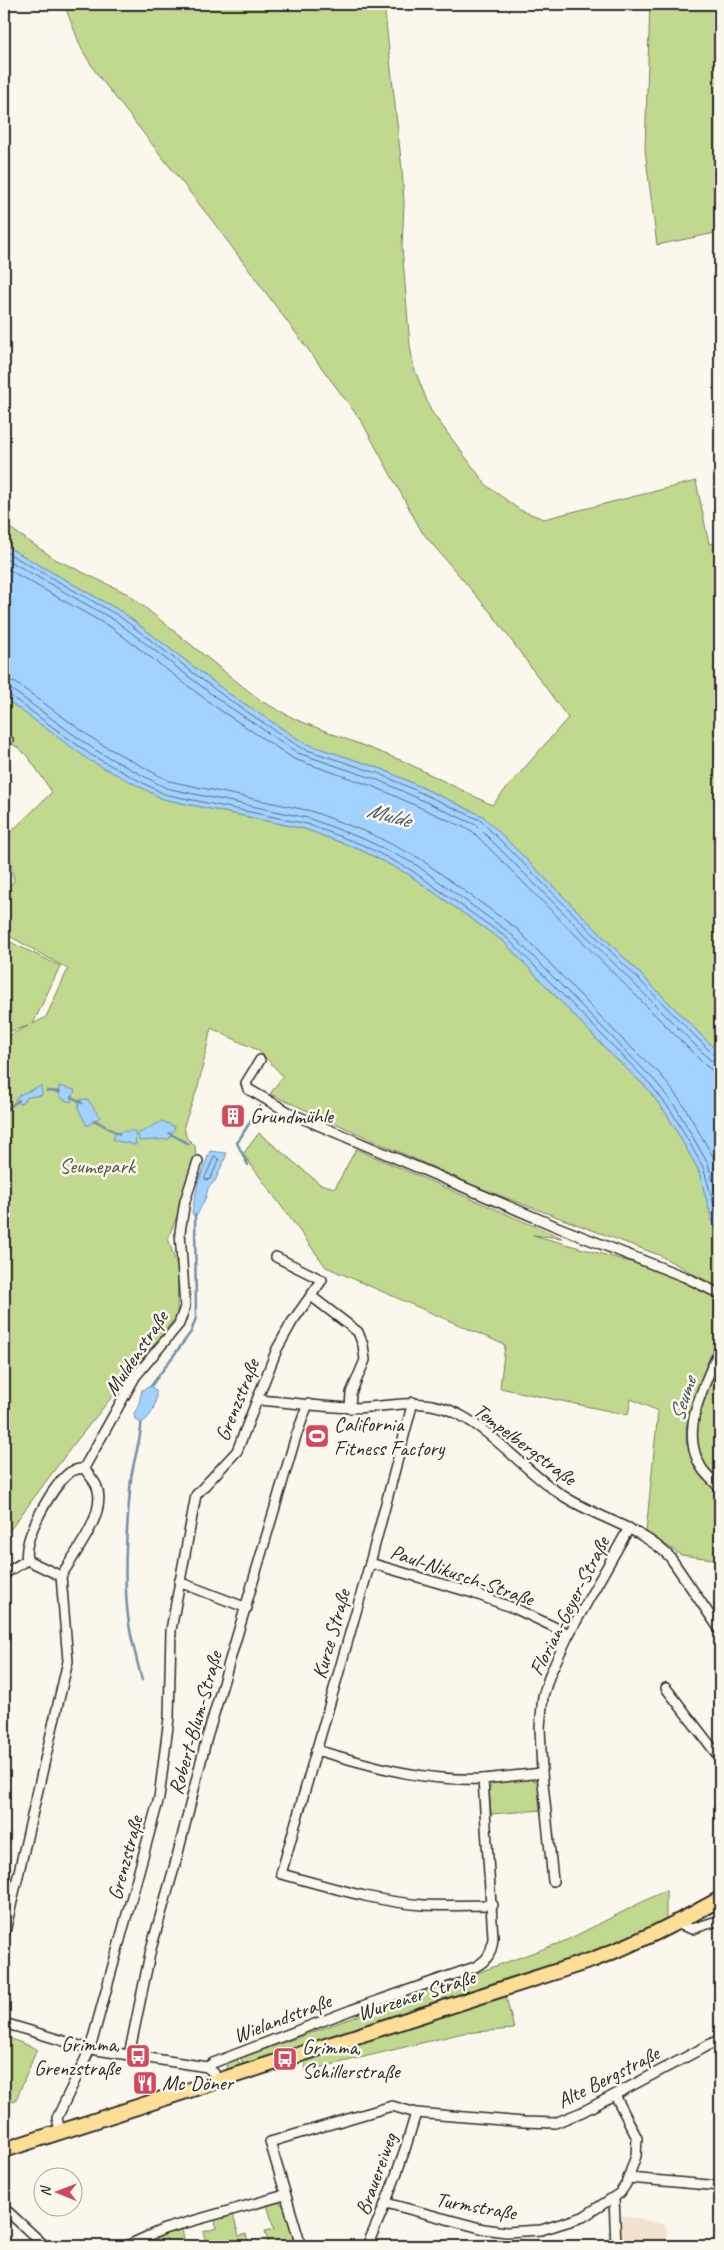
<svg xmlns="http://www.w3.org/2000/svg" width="724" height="2250" font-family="Caveat,sans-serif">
<rect width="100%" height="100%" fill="#fbf7ec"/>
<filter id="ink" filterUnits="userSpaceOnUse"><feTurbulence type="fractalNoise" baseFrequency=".02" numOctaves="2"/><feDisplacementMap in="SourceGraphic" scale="10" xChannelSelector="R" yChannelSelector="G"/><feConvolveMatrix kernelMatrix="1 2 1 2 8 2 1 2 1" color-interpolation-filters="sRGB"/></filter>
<g filter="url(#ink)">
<path fill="#f2e2d0" d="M620,2215l46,10 1,21h-55z"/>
<g fill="#c1d88f" stroke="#76825d">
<path d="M64,4h320l18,165 2,34 -2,44 8,99 4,22 17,43 56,75 33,24 24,9 152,-38 13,63 11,-2v512l-237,-238 -101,-47 -78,-26 -76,-50 -106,-81 -118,-67v-21l51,35 73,35 133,107 36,19 106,41 89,44 76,-87 -76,-104 -70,-82 -60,-110 -148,-199 -117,-149 -15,-24z"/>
<path d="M650,4h70v228l-63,13 -12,-95z"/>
<path d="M4,698l85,61 74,40 142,30 56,21 47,24 96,68 106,111 37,35 21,28 30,53 15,54 7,11v326l-39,-5 -35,-23 12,-121 -27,-12 -3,16 -128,-27 5,-43 -179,-78 -83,-113 16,-21 61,51 15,4 21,-39 206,89 -29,-3 181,50 -55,-30 -182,-68 -207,-93 13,-18 -24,-25 -48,-23 -13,59 -14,38 2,12 9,9 2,21 -29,71 10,32 -1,46 -107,133 -66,89v-500l24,-12 -24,7v-94l56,27 -27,58 13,-7 22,-48 -64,-36v-42l10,-10 -8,-44 46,-45 -23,-34 -9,-9 -16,-10z"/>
<path d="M531,1779l9,5 2,26 -51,4 -2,-25 3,-6z"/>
<path d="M666,1890v33l-76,32 -347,111 -2,-8 324,-117z"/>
<path d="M506,1997l8,32 -51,4 -157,38 -2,-13z"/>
<path d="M4,2036l33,13 -21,51 -12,3z"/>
<path d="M237,2058l3,8 -9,3 -4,-1 1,-7z"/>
<path d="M277,2201l7,5 12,40h-40l12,-3 -3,-12 9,-2 -7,-25z"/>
<path d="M230,2214l3,1 6,21 7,-2 3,12h-44l2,-1 -4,-13 14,-4 -3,-10z"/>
<path d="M182,2227l3,19h-15l-3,-8 -11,4 -2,-5z"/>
</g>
<g fill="#a2d2ff" stroke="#728faa">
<path d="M4,545l118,67 106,81 76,50 78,26 101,47 237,238v180l-7,-11 -15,-54 -30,-53 -21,-28 -37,-35 -106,-111 -96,-68 -47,-24 -56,-21 -142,-30 -74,-39 -85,-62z"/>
<path d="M41,1086l1,9 -14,2 -8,7 -5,-4 4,-5z"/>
<path d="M59,1086l16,4 -4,12 -9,-3 -4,-6z"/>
<path d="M85,1099l3,1 12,17 -13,9 -9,-18 2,-8z"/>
<path d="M162,1121l13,6 -6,12 -30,2 -1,-7z"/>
<path d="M124,1131h11l1,14 -23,-5 2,-6z"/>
<path d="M210,1151l16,2v3l-11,25 -7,7 -2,9 -9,18h-4l-1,-3 6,-29z"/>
<path d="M151,1386l5,5c1,12 -4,27 -15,32l-6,-4 -1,-6 4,-6 4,-17z"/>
</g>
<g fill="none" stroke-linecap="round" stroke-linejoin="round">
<g stroke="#5b6e80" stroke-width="1">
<path d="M4,551l115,65 106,81 76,51 79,26 100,46 235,236 5,1"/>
<path d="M4,558l112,63 106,81 76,51 80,27 98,45 234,235 10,4"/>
<path d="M4,567l108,61 105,80 77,51 81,28 97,44 233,234 7,5 8,1"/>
<path d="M4,680l12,3 83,60 70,38 142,30 58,22 50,25 98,71 106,111 38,35 23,31 31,54 5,19"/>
<path d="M4,688l8,2 83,60 71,38 142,30 58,22 49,24 95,69 146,149 21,27 31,55 12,42"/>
<path d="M4,694l5,1 82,60 73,39 143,30 56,21 48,25 96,68 144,147 21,27 31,55 17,58"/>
<path d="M215,1156l4,4 -9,19 -4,1 -1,-2z"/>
</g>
<g stroke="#728faa" stroke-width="2.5">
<path d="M47,1091l13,1"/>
<path d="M72,1097l10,6"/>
<path d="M4,1111l15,-11"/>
<path d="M94,1120l25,14"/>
<path d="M169,1133l20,11"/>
<path d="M248,1165l-11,-22 23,-37"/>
<path d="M715,1348l5,-13"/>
<path d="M151,1386l40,-54 5,-14 -1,-103"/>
<path d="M141,1423c2,7 -9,44 -10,56 -4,47 -9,97 -2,145 3,19 8,37 13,56"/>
<path d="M687,1444v-18l3,-10"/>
</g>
<defs>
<g id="street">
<path d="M4,740h4"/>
<path d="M260,1060l-14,23 2,6 42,24 265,113 130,51 35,17"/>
<path d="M311,1296l47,36 5,13 2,15 -14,33 -1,15"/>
<path d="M720,1348c-14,35 -41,80 -20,117 4,9 14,16 20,23"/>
<path d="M257,1400c31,2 63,7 95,8 40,0 69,-14 108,7 39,21 67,59 105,82 35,22 75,30 105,60l50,73"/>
<path d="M413,1402l-43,161 -89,311c46,12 95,28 143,31 22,1 46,0 69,0"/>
<path d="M370,1563l103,30 43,16 53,25"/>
<path d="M4,1574l23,-14"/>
<path d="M61,1576c13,-22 46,-62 36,-89 -2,-6 -9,-13 -13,-19"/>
<path d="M179,1582l68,26"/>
<path d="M666,1688l54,70"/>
<path d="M316,1750c57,16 107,32 167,29"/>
<path d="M553,1881l-11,-108 -2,-46 3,-31 7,-22 19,-40 60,-106"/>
<path d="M678,1924l14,5 28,-9"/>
<path d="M4,1936l64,-275 -7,-85 -34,-16c-5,-21 25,-73 42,-87 3,-3 10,-4 15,-5l51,-91 44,-53 6,-17 -5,-75 5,-31 13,-40"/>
<path d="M4,2023l86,26 117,18 7,6 3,8"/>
<path d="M129,2055l22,-106 25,-88 30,-120 90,-305 12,-32"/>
<path d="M207,2067l6,-4 138,-53 124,-43c13,-7 17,-14 18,-30l-10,-158 59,-6"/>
<path d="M60,2131l-3,-13 33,-69 69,-251 10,-80 2,-88 25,-135 41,-44 40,-102 15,-27 30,-42 -46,-23"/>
<path d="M629,2178l91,8"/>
<path d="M614,2198l2,48"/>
<path d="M386,2203l98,26 22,3 35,-2 42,-13 37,-24 6,-9 10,-28 1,-18 -22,-43"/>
<path d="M4,2208l41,38"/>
<path d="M126,2246l38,-17 121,-34"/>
<path d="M301,2246l-31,-104 122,-36 24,7 108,9 31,1 27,-11 138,-73"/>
<path d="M367,2246c20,-43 36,-87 49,-133"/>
</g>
<path id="primary" d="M4,2150l588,-190c45,-17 86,-37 128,-61"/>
</defs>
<use href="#street" stroke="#2b2b2b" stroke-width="12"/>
<use href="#primary" stroke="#2b2b2b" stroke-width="18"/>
<use href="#street" stroke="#fbf7ec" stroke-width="9"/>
<use href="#primary" stroke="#fdde96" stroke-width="14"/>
</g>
</g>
<defs>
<symbol id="building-square" viewBox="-11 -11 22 22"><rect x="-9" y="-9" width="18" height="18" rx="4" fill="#d1495b" stroke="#fbf7ec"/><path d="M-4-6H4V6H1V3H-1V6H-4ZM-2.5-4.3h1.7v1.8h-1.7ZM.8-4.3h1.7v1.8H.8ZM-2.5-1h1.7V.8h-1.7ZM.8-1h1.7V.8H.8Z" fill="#fff"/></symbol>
<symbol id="stadium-square" viewBox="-11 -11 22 22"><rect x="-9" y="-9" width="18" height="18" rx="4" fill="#d1495b" stroke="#fbf7ec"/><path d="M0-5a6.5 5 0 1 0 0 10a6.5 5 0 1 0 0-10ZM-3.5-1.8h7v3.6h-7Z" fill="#fff"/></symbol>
<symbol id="bus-square" viewBox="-11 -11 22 22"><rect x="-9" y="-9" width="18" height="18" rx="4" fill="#d1495b" stroke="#fbf7ec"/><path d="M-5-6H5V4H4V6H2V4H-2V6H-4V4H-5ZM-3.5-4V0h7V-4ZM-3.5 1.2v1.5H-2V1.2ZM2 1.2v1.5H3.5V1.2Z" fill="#fff"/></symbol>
<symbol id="restaurant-square" viewBox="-11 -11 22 22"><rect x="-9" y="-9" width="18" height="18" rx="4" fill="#d1495b" stroke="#fbf7ec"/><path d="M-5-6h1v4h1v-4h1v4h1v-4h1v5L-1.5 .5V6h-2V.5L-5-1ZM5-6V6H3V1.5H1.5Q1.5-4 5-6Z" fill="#fff"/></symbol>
</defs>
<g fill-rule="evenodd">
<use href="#building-square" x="219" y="1102" width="28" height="28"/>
<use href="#stadium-square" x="303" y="1422" width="28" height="28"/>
<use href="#bus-square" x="124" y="2042" width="28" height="28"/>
<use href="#bus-square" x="271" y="2045" width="28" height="28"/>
<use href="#restaurant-square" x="131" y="2069" width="28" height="28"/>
</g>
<g text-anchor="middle" stroke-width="5" stroke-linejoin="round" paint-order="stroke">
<g font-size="21" fill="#2b2b2b" stroke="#fbf7ec" text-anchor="start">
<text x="250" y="1123">Grundmühle</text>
<text x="334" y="1431">California<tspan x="334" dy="24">Fitness Factory</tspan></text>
<text x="120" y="2051" text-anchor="end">Grimma,<tspan x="120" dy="24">Grenzstraße</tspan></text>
<text x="302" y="2054">Grimma,<tspan x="302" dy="24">Schillerstraße</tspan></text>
<text x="162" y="2090">Mc Döner</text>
</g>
<g font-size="21" fill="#505644" stroke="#fbf7ec">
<text x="97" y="1173">Seumepark</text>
</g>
<g font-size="21" fill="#2b2b2b" stroke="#fbf7ec">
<text transform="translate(136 1353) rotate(-56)" y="7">Muldenstraße</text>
<text transform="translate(237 1400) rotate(-68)" y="7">Grenzstraße</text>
<text transform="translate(525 1444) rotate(37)" y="7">Tempelbergstraße</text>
<text transform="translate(462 1575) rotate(19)" y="7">Paul-Nikusch-Straße</text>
<text transform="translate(569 1606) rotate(-63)" y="7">Florian-Geyer-Straße</text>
<text transform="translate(331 1634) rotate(-74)" y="7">Kurze Straße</text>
<text transform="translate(195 1723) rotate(-74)" y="7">Robert-Blum-Straße</text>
<text transform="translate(125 1858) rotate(-75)" y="7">Grenzstraße</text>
<text transform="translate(416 1995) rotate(-18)" y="7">Wurzener Straße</text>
<text transform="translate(282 2018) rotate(-21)" y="7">Wielandstraße</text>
<text transform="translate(608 2077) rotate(-27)" y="7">Alte Bergstraße</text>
<text transform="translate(376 2174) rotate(-70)" y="7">Brauereiweg</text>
<text transform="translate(476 2206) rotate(10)" y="7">Turmstraße</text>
</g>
<g font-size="22" font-style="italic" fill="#495560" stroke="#fbf7ec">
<text transform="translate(389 814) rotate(15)" y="8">Mulde</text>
<text transform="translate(682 1399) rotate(-72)" y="8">Seume</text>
</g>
</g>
<rect width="724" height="2250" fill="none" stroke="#fbf7ec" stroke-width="20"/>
<rect x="10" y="10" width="704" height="2230" fill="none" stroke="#2b2b2b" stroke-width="2" filter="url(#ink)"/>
<g transform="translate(58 2192) rotate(271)"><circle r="24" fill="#fbf7ec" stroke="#a8a59f"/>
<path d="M0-4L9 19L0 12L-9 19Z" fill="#d1495b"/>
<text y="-8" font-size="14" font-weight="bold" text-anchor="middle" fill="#2b2b2b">N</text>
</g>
</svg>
